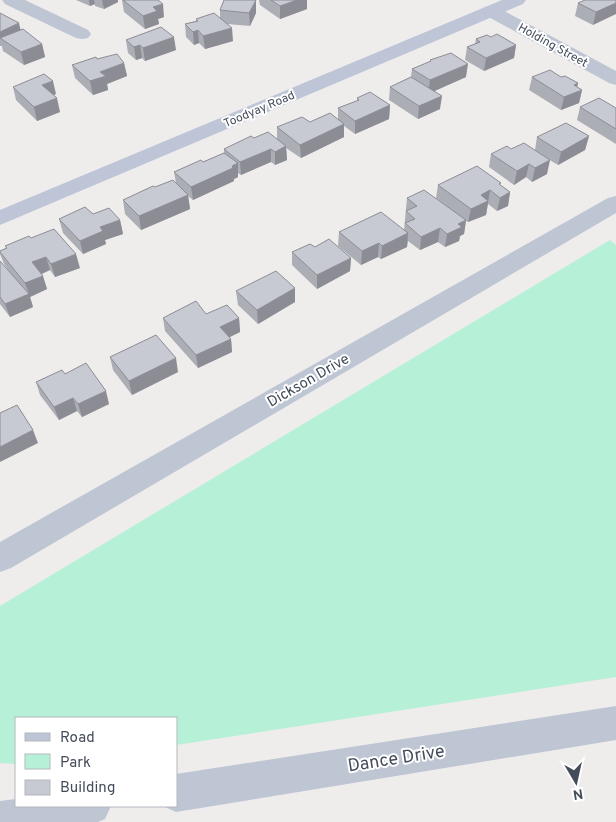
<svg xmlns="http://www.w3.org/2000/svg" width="616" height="822" font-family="Overpass,sans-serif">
<rect width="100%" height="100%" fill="#efecec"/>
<path fill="#b6f1d7" d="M610,240l6,5v432l-440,68v-27h-160v46l-16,-1v-157z"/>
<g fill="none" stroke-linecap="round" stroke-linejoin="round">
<g fill="#bec5d3" fill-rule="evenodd">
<path d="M2,0h23l63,30 3,4 -3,4 -6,1 -6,-1 -71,-34z"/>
<path d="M491,6l6,1 119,64v14l-7,-2 -124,-68 -3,-4 3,-4z"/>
<path d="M616,196v17l-605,355 -11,4v-30l608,-344z"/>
<path d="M616,706v34l-440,72 -13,-6h13v-32z"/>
<path d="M16,799v7h95l-6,13 -7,3h-98v-21z"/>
</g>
<path fill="#bdc5d7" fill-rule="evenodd" d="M502,0h24l-3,4 -523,221v-15z"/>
</g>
<g fill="#acaeb5">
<path d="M76,0h42v2l-14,7 -9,-3v-2l-5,2z"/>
<path d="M122,0h36l6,17 -6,2 1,5 -14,5 -21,-17z"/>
<path d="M259,0h48v9l-27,10 -20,-14z"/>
<path d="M616,0l-23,25 -18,-9 3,-13z"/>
<path d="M220,10l36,3 -6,13 -23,-2 6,17 -28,8 -6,-6 -5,2 -8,-8 -1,-13 11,-3v-2l24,-1z"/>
<path d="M0,13l21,17 21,14 3,13 -21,8 -21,-14 -1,-5h-2z"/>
<path d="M491,37l25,8 -2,13 -30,13 -19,-11 2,-13 8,-3 1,-5z"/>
<path d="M126,40l50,10 -31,11 -3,-3 -6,2 -8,-7z"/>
<path d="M97,59l27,4 3,13 -20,8 1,6 -15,5 -18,-17 -3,-13z"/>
<path d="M430,60l36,17 -32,14 6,18 -22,10 -29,-19 1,-13 21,-10 1,-8 18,-7z"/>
<path d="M532,77h29l17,6 -1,4 5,3 -3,13 -18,7 -32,-20z"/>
<path d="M13,87l43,7 -3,1 7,17 -23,9 -21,-21z"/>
<path d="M357,98l33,7 -1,14 -34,15 -11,-8v11l-43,21 -15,-10 1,12 -12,5 -4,-3 -30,13 -3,-2v4l-4,2v2l-41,19 -5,-4 2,13 -49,21 -16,-16 -2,-14 32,-13 21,-4 -2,-11 29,-10 21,-9v-4l30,-11 23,1v-12l61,-8v-11l19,-7z"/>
<path d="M580,107l36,1v36l-39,-24z"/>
<path d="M589,136l-4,14 -27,15 -10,-6 -1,15 -15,8 -6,-5 -12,8 -25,-18 2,-13 20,-5 24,1 2,-13z"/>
<path d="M438,185h62l10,7 -2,14 -11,5 -9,-7 -2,11 -18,7 -2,-1 -2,13 -4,2 -1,5 -14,6 -7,-5 -18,8 -12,-9 -1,6 -26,12 -3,-2 -17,8 -23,-19 1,-14 65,-2 3,-32 51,17 -22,-17z"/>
<path d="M93,214l27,6 3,14 -18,6 1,4 -23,10 -20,-21 -4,-14z"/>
<path d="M31,238l49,30 -25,9 -5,-7 -8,4 5,15 -17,8 3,10 -23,10 -10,-13v-43l12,14 -8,-11 -4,-10v-3l6,-3 -1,-2z"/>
<path d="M292,252l59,6 -1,13 -33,18 -25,-24z"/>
<path d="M295,288v14l-37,22 -20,-19 -2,-14z"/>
<path d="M206,314l33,4 1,14 -11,5 2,2 1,13 -34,16 -33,-37 -2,-13z"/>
<path d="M110,357l68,15 -46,23 -19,-25z"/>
<path d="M65,374l44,30 -27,13 -5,-6 -18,9 -19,-25 -4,-13z"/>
</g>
<g fill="#8c8d94">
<path d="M89,0h5l1,4 -5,2z"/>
<path d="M102,0h16v2l-14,7z"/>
<path d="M256,0v13l-6,13 -1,-13z"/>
<path d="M297,0h10v9l-27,10v-13z"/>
<path d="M616,3v11l-23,11 3,-13z"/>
<path d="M163,4l1,13 -6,2 1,5 -14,5 -2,-13 10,-9z"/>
<path d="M19,23l3,13 -22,2v-6z"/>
<path d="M232,28l1,13 -28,8 -2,-13z"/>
<path d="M198,30l1,13 -5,2 -1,-13z"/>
<path d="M174,37l2,13 -31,11 -2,-13z"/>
<path d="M42,44l3,13 -21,8 -3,-13z"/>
<path d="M140,45l2,13 -6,2 -2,-13z"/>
<path d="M516,45l-2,13 -30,13 2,-13z"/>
<path d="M124,63l3,13 -20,8 1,6 -15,5 -3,-14 10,-9z"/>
<path d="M468,64l-2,13 -38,17 2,-14z"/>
<path d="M53,81l3,13 -11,4 -3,-13z"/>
<path d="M578,83l-2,9 6,-2 -3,13 -18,7 3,-13 10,-12z"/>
<path d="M442,96l-2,13 -22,10 1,-13z"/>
<path d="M57,98l3,14 -23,9 -3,-14z"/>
<path d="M390,105l-1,14 -34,15v-13z"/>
<path d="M344,124v13l-43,21 -1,-13z"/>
<path d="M589,136l-4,14 -27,15 3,-13z"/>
<path d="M286,146l1,14 -12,5v-13z"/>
<path d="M271,149v13l-30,13 -1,-13z"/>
<path d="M550,160l-3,14 -15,8 3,-14z"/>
<path d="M238,163v14l-4,2v2l-41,19 -2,-13z"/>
<path d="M529,164l-3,13 -12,8 3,-14z"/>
<path d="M490,190l-4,25 -18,7 3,-13 10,-14z"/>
<path d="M510,192l-2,14 -11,5 3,-13z"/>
<path d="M188,195l2,14 -49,21 -2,-14z"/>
<path d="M120,220l3,14 -18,6 1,4 -23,10 -3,-13 20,-14z"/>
<path d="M466,220l-2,14 -4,2 -1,5 -14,6 2,-13 11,-10z"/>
<path d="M440,228l-2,14 -18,8 1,-13z"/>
<path d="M408,233l-1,14 -26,12 1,-13z"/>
<path d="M379,243l-1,14 -17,8 1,-14z"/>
<path d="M76,254l4,14 -25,9 -4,-13z"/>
<path d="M46,257l4,13 -14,6 -4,-14z"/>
<path d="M351,258l-1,13 -33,18v-14z"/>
<path d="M43,276l4,13 -17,8 3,10 -23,10 -5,-13 24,-10 -4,-11z"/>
<path d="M295,288v14l-37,22 -1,-14z"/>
<path d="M239,318l1,14 -18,9 -2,-14z"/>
<path d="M231,339l1,13 -34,16 -2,-13z"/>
<path d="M176,358l2,14 -46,23 -3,-14z"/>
<path d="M106,391l3,13 -27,13 -4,-13z"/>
<path d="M73,398l4,13 -18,9 -5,-13z"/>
<path d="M33,430l5,13 -38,19v-15z"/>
</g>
<g fill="#c8cad3" stroke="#8c8d94">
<path d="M123,0h35l5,4 -10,3 4,4 -14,5z"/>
<path d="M224,0h32l-7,13 -29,-3z"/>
<path d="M271,0h26l-17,6z"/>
<path d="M585,0h31v3l-20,9 -18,-9z"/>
<path d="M0,13l19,10 -19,9z"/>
<path d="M214,13l18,15 -29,8 -5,-6 -5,2 -8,-8 13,-3 -2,-2z"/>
<path d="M161,27l13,10 -31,11 -3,-3 -6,2 -8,-7z"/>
<path d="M23,29l19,15 -21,8 -21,-14z"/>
<path d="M497,34l19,11 -30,13 -19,-11 13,-5 -4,-3 11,-4 4,2z"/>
<path d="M451,53l17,11 -38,16 -18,-11 19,-8 -1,-1z"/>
<path d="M117,54l7,9 -24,9 6,4 -16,5 -18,-16 24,-8 1,2z"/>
<path d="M550,70l11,7 4,-1 13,7 -4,2 8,5 -18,7 -32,-20z"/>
<path d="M44,74l9,7 -11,4 15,13 -23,9 -21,-20z"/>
<path d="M411,77l31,19 -23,10 -29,-19z"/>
<path d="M370,92l20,13 -35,16 -17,-13 21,-8 -2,-2z"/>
<path d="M599,98l17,10v21l-36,-22z"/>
<path d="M330,113l14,11 -44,21 -23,-18 25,-10 8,5z"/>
<path d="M566,123l23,13 -28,16 -24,-15z"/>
<path d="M268,132l18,14 -11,6 -4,-3 -31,13 -16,-13 27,-13 3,2z"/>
<path d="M524,143l26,17 -15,8 -6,-4 -12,7 -26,-17 16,-8 4,3z"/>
<path d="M224,153l14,10 -6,3 1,2 -42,19 -17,-15 27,-12 2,2z"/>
<path d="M477,166l24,17 -2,1 11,8 -10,6 -10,-8 -9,5 7,6 -17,8 -33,-24z"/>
<path d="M173,180l15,15 -49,21 -16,-16 30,-14 2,1z"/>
<path d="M424,190l42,30 -8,4 4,3 -15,7 -7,-6 -19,9 -16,-14 10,-4 -9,-8 11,-5 -10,-8z"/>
<path d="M85,207l8,7 16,-6 11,12 -20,7 3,4 -23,10 -21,-22z"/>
<path d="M381,212l27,21 -26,13 -3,-3 -17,8 -23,-19z"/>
<path d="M54,229l22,25 -25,10 -5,-7 -14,5 11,14 -18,7 -25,-31v-1l7,-3 -2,-2 24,-10 2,2z"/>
<path d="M329,239l22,19 -34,17 -25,-23 18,-8 5,3z"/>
<path d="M0,261l29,33 -24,10 -5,-7z"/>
<path d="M276,271l19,17 -38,22 -21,-19z"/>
<path d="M196,301l10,13 21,-9 12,13 -19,9 11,12 -35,16 -33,-37z"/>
<path d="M156,335l20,23 -47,23 -19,-24z"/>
<path d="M86,363l20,28 -28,13 -5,-6 -19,9 -18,-25 26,-12 3,4z"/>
<path d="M17,405l16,25 -33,17v-34z"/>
</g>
<g text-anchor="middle" stroke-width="4" stroke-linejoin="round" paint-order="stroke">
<g font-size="12" fill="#444c5b" stroke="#fff">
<text transform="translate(553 45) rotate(29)" y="4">Holding Street</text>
<text transform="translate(259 109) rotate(-23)" y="4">Toodyay Road</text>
</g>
<g font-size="15" fill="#444c5b" stroke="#fff">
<text transform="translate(308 380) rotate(-30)" y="5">Dickson Drive</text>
</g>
<g font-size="18" fill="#444c5b" stroke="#fff">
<text transform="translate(396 758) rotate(-9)" y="6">Dance Drive</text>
</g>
</g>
<rect x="15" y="717" width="162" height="90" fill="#ffffff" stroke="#b4b7bd"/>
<rect x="25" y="733" width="25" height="8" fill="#bdc5d7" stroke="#b4b7bd"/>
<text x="60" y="742" font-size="15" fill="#444c5b">Road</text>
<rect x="25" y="754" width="25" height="15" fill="#b6f1d7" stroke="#b4b7bd"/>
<text x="60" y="767" font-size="15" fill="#444c5b">Park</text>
<rect x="25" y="780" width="25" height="15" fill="#c8cad3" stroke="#b4b7bd"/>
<text x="60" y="792" font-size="15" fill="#444c5b">Building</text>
<g transform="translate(576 782) rotate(171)" stroke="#ffffff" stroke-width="4" paint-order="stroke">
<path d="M0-4L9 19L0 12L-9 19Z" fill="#444c5b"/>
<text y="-8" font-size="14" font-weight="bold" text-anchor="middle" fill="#444c5b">N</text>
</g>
</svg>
